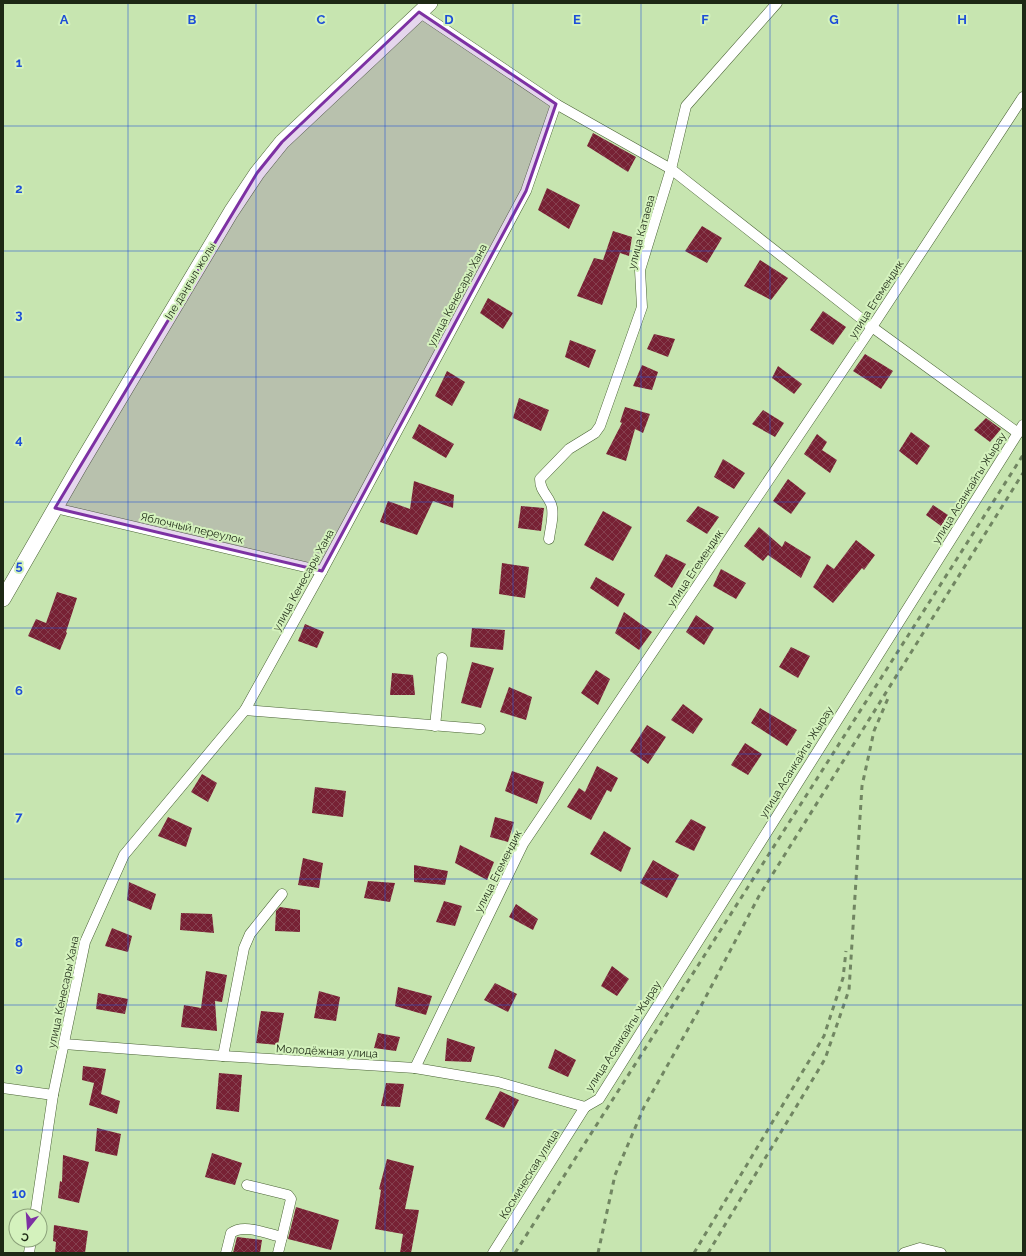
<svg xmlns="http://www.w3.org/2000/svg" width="1026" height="1256" font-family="Raleway,sans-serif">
<defs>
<pattern id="building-cross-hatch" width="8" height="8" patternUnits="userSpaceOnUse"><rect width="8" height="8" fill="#772134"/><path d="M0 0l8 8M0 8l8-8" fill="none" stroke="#85404f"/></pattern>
</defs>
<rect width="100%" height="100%" fill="#c7e5b0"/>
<g fill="url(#building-cross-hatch)">
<path d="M593,133l43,24 -8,15 -41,-26z"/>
<path d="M547,188l33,17 -11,24 -31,-19z"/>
<path d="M702,226l20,12 -15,25 -22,-12z"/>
<path d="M613,231l19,6 -3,19 -9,-3 -18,52 -25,-9 17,-38 9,2z"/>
<path d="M760,260l28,18 -17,22 -27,-14z"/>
<path d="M488,298l25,15 -10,16 -23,-16z"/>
<path d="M823,311l23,16 -13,18 -23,-15z"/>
<path d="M654,334l21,5 -7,18 -21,-8z"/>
<path d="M570,340l26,10 -7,18 -24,-11z"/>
<path d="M865,354l28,17 -12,18 -28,-18z"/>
<path d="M642,365l16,7 -6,18 -19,-4z"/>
<path d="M778,366l24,18 -8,10 -22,-16z"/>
<path d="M447,371l18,11 -13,24 -17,-10z"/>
<path d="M519,398l30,12 -8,21 -28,-13z"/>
<path d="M625,407l25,7 -7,19 -8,-4 -9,32 -20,-7 16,-31 -2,-1z"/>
<path d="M763,410l21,13 -9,14 -23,-13z"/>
<path d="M986,418l15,11 -11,13 -16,-12z"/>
<path d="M419,424l35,20 -8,14 -34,-20z"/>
<path d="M911,432l19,14 -13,19 -18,-14z"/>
<path d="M817,434l10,8 -5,8 15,10 -7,13 -26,-19z"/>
<path d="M723,459l22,14 -11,16 -20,-12z"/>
<path d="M788,479l18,14 -15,21 -18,-13z"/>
<path d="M414,481l40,14 -1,13 -20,-7 -16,34 -37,-13 8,-21 22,8z"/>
<path d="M933,505l15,10 -7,11 -15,-11z"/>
<path d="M521,506l23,2 -3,23 -23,-3z"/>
<path d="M698,506l21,11 -12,17 -21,-13z"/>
<path d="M603,511l29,16 -19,34 -29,-16z"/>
<path d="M759,527l23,20 3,-6 26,16 -10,21 -33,-23 -5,6 -19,-15z"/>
<path d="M856,540l19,15 -11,15 -2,-2 -29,35 -20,-16 14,-23 7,5z"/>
<path d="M666,554l20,10 -14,24 -18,-12z"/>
<path d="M502,563l27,4 -4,31 -26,-4z"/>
<path d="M721,569l25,14 -10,16 -23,-13z"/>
<path d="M596,577l29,17 -7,13 -28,-19z"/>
<path d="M57,592l20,6 -11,34 1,1 -7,17 -32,-14 8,-17 10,4z"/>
<path d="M624,612l28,20 -13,18 -24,-17z"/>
<path d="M696,615l18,13 -10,17 -18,-13z"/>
<path d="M305,624l19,8 -7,16 -19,-7z"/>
<path d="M472,628l33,2 -2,20 -33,-3z"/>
<path d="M791,647l19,9 -12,22 -19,-11z"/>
<path d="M472,662l22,6 -13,40 -20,-5z"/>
<path d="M596,670l14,9 -12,26 -17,-12z"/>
<path d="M392,673l21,2 2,20h-25z"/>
<path d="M509,687l23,10 -6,23 -26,-8z"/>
<path d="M683,704l20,15 -10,15 -22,-14z"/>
<path d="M760,708l37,22 -10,16 -36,-23z"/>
<path d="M647,725l19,12 -18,27 -18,-13z"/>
<path d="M745,743l17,11 -14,21 -17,-10z"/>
<path d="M597,766l21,12 -7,14 -4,-2 -16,30 -24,-13 12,-19 6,4z"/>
<path d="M512,771l32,11 -7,22 -32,-13z"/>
<path d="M202,774l15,9 -9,19 -17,-10z"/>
<path d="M315,787l31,4 -3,26 -31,-4z"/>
<path d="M168,817l24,11 -6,19 -28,-11z"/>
<path d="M495,817l19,5 -6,20 -18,-5z"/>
<path d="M691,819l15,8 -12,24 -19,-9z"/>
<path d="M604,831l27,17 -10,24 -31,-18z"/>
<path d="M460,845l34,17 -7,18 -32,-17z"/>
<path d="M303,858l20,5 -4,25 -21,-3z"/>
<path d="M653,860l26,15 -12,23 -27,-15z"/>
<path d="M414,865l34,6 -3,14 -31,-3z"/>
<path d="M368,881l27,2 -5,19 -26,-4z"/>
<path d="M129,882l27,12 -5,16 -24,-10z"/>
<path d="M444,901l18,5 -7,20 -19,-4z"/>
<path d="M516,904l22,15 -5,11 -24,-13z"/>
<path d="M280,907l20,3v22l-25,-1 1,-20z"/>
<path d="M181,913l31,1 2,19 -34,-3z"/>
<path d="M112,928l20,8 -4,16 -23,-6z"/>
<path d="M612,966l17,13 -12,17 -16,-10z"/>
<path d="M206,971l21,4 -5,27 -7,-1 2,30 -36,-4 3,-22 17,3z"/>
<path d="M495,983l22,11 -9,18 -24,-12z"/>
<path d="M398,987l34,9 -6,19 -31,-9z"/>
<path d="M319,991l21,6 -4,24 -22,-3z"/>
<path d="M98,993l30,6 -3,15 -29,-5z"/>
<path d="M261,1011l23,2 -6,32 -22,-2z"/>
<path d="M378,1033l22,4 -4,14 -22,-3z"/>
<path d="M447,1038l28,9 -4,15 -26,-1z"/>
<path d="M555,1049l21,11 -8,17 -20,-9z"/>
<path d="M83,1066l23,3 -5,25 19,7 -3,13 -28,-9 5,-22 -12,-3z"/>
<path d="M219,1073l23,2 -3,37 -23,-3z"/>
<path d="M386,1083l18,1 -4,23 -19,-1z"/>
<path d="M500,1091l19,9 -15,28 -19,-9z"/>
<path d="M97,1128l24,6 -4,22 -22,-5z"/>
<path d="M212,1153l30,10 -7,22 -30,-8z"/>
<path d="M63,1155l26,7 -10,41 -21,-5 2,-17 2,1z"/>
<path d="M387,1159l27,7 -9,43 14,1 -8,43h-11l3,-19 -28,-5 6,-39 -2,-1z"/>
<path d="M296,1207l43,13 -8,30 -43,-11z"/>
<path d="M54,1225l34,6 -3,22h-30l1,-11 -3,-1z"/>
<path d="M237,1237l25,3 -2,13h-27z"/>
</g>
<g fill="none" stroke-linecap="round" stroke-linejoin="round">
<defs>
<g id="minor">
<path d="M556,104l115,65 201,158 146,106"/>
<path d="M55,508l267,63"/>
<path d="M549,539c1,-10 6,-25 2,-35 -4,-10 -11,-13 -11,-25l29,-30 26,-16 5,-7 42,-119 -2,-37 31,-101 15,-63 91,-103"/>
<path d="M245,710l235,19"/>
<path d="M435,726l7,-68"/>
<path d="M64,1044l159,12 192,12 83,14 87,25"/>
<path d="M223,1056l21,-108 6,-14 32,-40"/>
<path d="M415,1068l108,-224 349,-517 151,-230"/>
<path d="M3,1088l50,7"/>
<path d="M585,1107l14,-8 424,-674"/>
<path d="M247,1185l41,10 3,4 -9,38"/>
<path d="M35,1216l18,-121 32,-153 39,-87 121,-145 77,-139 204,-380 30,-87 -137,-92"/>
<path d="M29,1253l2,-13"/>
<path d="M226,1253l5,-20c13,-10 36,1 51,4l-4,16"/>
<path d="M493,1253l92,-146"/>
<path d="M904,1253l16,-5 21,5"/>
</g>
<path id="primary" d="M3,599l77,-134 151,-253 26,-39 25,-31 148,-139"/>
</defs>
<use href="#minor" stroke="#496234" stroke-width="11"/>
<use href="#primary" stroke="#496234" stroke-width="16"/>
<use href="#minor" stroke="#fff" stroke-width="10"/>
<use href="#primary" stroke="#fff" stroke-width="15"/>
<g stroke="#718662" stroke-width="3" stroke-dasharray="5 5" stroke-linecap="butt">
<path d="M515,1253l508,-798"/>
<path d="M598,1253l17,-78 29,-68 57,-101 58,-110 264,-423"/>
<path d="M694,1253l130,-217 19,-58 3,-27"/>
<path d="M708,1253l117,-194 24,-69 13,-204 12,-55 15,-35"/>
</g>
</g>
<path fill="#7d31a3" fill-opacity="0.2" stroke="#7d31a3" stroke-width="3" stroke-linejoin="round" d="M419,12l137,92 -30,87 -204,380 -267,-63 202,-335 25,-31z"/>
<path fill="none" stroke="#1d4ed8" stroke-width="1" stroke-opacity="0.55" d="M128,3v1250M256,3v1250M385,3v1250M513,3v1250M641,3v1250M770,3v1250M898,3v1250M3,126h1020M3,251h1020M3,377h1020M3,502h1020M3,628h1020M3,754h1020M3,879h1020M3,1005h1020M3,1130h1020"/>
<g text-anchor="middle" stroke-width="4" stroke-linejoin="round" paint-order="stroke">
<g font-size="11" fill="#1d2815" stroke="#d4f2bd">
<text transform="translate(641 232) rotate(-75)" y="4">улица Катаева</text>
<text transform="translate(190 281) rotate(-59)" y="4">Іле даңғыл жолы</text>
<text transform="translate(457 295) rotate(-62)" y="4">улица Кенесары Хана</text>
<text transform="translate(876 299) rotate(-57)" y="4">улица Егемендик</text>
<text transform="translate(969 488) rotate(-58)" y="4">улица Асанкайгы Жырау</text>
<text transform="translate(192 528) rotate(13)" y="4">Яблочный переулок</text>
<text transform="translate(695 568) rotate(-56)" y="4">улица Егемендик</text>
<text transform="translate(303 580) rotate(-61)" y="4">улица Кенесары Хана</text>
<text transform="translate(796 762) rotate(-58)" y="4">улица Асанкайгы Жырау</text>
<text transform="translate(498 871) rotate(-63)" y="4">улица Егемендик</text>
<text transform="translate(63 992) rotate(-78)" y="4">улица Кенесары Хана</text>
<text transform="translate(623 1036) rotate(-57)" y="4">улица Асанкайгы Жырау</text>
<text transform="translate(327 1051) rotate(3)" y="4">Молодёжная улица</text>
<text transform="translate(529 1174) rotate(-58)" y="4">Космическая улица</text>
</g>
</g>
<g font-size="13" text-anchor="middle" font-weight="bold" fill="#1d4ed8" stroke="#d4f2bd" stroke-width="4" stroke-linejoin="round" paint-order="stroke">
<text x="64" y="24">A</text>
<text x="192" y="24">B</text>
<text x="321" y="24">C</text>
<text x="449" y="24">D</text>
<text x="577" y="24">E</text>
<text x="705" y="24">F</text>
<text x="834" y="24">G</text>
<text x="962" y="24">H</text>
<text x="19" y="67">1</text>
<text x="19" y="193">2</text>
<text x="19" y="319">3</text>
<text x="19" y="444">4</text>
<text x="19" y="570">5</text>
<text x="19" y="695">6</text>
<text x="19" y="821">7</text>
<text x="19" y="947">8</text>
<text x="19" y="1072">9</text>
<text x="19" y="1198">10</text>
</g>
<rect width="1026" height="1256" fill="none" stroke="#1d2815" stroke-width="8"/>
<g transform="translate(28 1228) rotate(197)"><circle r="19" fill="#d4f2bd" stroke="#8ba17a"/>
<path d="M0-3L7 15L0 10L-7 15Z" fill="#7d31a3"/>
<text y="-6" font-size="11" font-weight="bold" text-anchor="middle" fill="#1d2815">С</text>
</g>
</svg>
